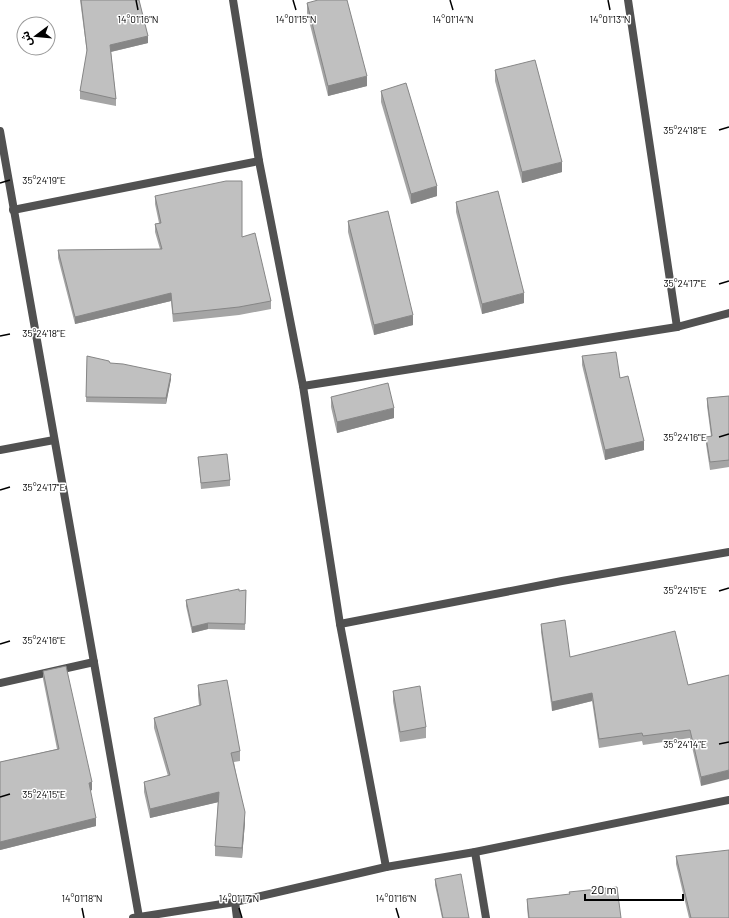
<svg xmlns="http://www.w3.org/2000/svg" width="729" height="918" font-family="Barlow,'Noto Sans Arabic',sans-serif">
<rect width="100%" height="100%" fill="#fff"/>
<g fill="none" stroke-linecap="round" stroke-linejoin="round">
<g stroke="#515151" stroke-width="8">
<path d="M233,0l26,161 44,225 37,238 46,243"/>
<path d="M628,0l49,327"/>
<path d="M0,131l139,786"/>
<path d="M13,210l246,-49"/>
<path d="M303,386l374,-59 52,-14"/>
<path d="M0,450l54,-10"/>
<path d="M340,624l222,-43 167,-29"/>
<path d="M0,683l94,-21"/>
<path d="M475,852l11,66"/>
<path d="M235,902l2,16"/>
<path d="M133,918l102,-16 151,-35 89,-15 254,-52"/>
</g>
</g>
<g fill="#a5a5a5">
<path d="M80,0h59l9,43 -37,9 5,47v7l-36,-7v-8l7,-38z"/>
<path d="M307,3l60,83 -39,10 -21,-83z"/>
<path d="M495,70l67,102 -40,11 -27,-102z"/>
<path d="M381,91l56,105 -26,8 -30,-102z"/>
<path d="M155,196l87,41 29,64v8l-32,6 -66,7 -2,-21 -96,23 -17,-66v-8l102,-1 -5,-17v-8l4,-1 -4,-19z"/>
<path d="M456,202l68,101 -42,11 -26,-102z"/>
<path d="M348,221l65,104 -39,10 -26,-103z"/>
<path d="M87,356l23,7 61,16 -5,25 -80,-2z"/>
<path d="M582,356l38,22 24,72 -39,10 -23,-95z"/>
<path d="M729,396v71l-19,3 -4,-26v-7l5,-1 -4,-30v-8z"/>
<path d="M331,397l63,21 -57,15 -6,-26z"/>
<path d="M198,457l32,23v6l-29,3z"/>
<path d="M246,590l-1,40 -37,-1 -16,4 -6,-27v-6z"/>
<path d="M541,624l29,33 118,28 41,-10 -28,111 -11,-48 -47,7 -1,-4 -43,7 -7,-47 -40,10 -11,-79z"/>
<path d="M43,671l49,119 -2,1 6,35 -96,24v-88l57,-13 -14,-70z"/>
<path d="M198,685l42,66v10l-6,1 11,60 -3,36 -27,-2v-10l3,-44 -68,16 -6,-26v-10l24,-6 -14,-48v-10l45,-13 -1,-10z"/>
<path d="M393,691l33,36v11l-26,4 -7,-41z"/>
<path d="M676,856l53,62h-40l-13,-54z"/>
<path d="M435,879l34,39h-27l-7,-33z"/>
<path d="M527,899l94,19h-93l-1,-11z"/>
</g>
<g fill="#868686">
<path d="M148,36v7l-38,9v-7z"/>
<path d="M367,76v10l-39,10v-10z"/>
<path d="M562,162v10l-40,11v-11z"/>
<path d="M437,186v10l-26,8v-10z"/>
<path d="M171,293v8l-96,23v-7z"/>
<path d="M524,293v10l-42,11v-10z"/>
<path d="M413,315v10l-39,10v-10z"/>
<path d="M171,374v5l-5,25v-6z"/>
<path d="M394,408v10l-57,15v-11z"/>
<path d="M644,441v9l-39,10v-10z"/>
<path d="M208,623v6l-16,4v-6z"/>
<path d="M592,693v8l-40,10v-9z"/>
<path d="M729,770v9l-28,7v-9z"/>
<path d="M92,782v8l-3,1v-8z"/>
<path d="M219,792v10l-69,16v-9z"/>
<path d="M245,812v10l-3,36v-10z"/>
<path d="M96,818v8l-96,24v-8z"/>
</g>
<g fill="#c0c0c0" stroke="#868686">
<path d="M81,0h58l9,36 -38,9 6,54 -36,-8 7,-41z"/>
<path d="M318,0h29l20,76 -39,10 -21,-83z"/>
<path d="M535,60l27,102 -40,10 -27,-102z"/>
<path d="M406,83l31,103 -26,8 -30,-103z"/>
<path d="M226,181h16v56l13,-4 16,68 -32,6 -66,7 -2,-21 -96,24 -17,-67 104,-1 -7,-25 6,-1 -6,-27z"/>
<path d="M498,191l26,102 -42,11 -26,-102z"/>
<path d="M388,211l25,104 -39,10 -26,-104z"/>
<path d="M616,352l4,26 8,-2 16,65 -39,9 -23,-94z"/>
<path d="M87,356l22,5 1,2 13,1 48,10 -5,24 -80,-1z"/>
<path d="M388,383l6,25 -57,14 -6,-25z"/>
<path d="M729,396v64l-19,2 -4,-25 6,-1 -5,-38z"/>
<path d="M227,454l3,26 -29,3 -3,-26z"/>
<path d="M239,589v2l7,-1 -1,34 -37,-1 -16,4 -6,-27z"/>
<path d="M565,620l5,37 105,-26 13,54 41,-10v95l-28,7 -11,-47 -47,6 -1,-3 -43,6 -7,-46 -40,9 -11,-78z"/>
<path d="M66,666l26,116 -3,1 7,35 -96,24v-80l59,-13 -16,-78z"/>
<path d="M227,680l13,71 -9,2 14,59 -3,36 -27,-2 4,-54 -69,17 -6,-27 26,-7 -16,-57 47,-13 -3,-20z"/>
<path d="M420,686l6,41 -26,5 -7,-41z"/>
<path d="M729,850v68h-38l-15,-62z"/>
<path d="M461,874l8,44h-26l-8,-39z"/>
<path d="M617,887l4,31h-92l-2,-19 43,-5 -1,-2z"/>
</g>
<path fill="none" stroke="#000" stroke-width="1.5" d="M136,0l2,10M293,0l3,10M450,0l3,10M608,0l2,10M719,130l10,-3M0,183l10,-3M719,284l10,-3M0,336l10,-2M719,437l10,-3M0,490l10,-3M719,591l10,-3M0,644l10,-3M719,744l10,-2M0,797l10,-3M82,908l2,10M239,908l3,10M396,908l3,10"/>
<g font-size="10" text-anchor="middle" fill="#000" stroke="#fff" stroke-width="3" stroke-linejoin="round" paint-order="stroke">
<text x="138" y="23">14°01'16"N</text>
<text x="296" y="23">14°01'15"N</text>
<text x="453" y="23">14°01'14"N</text>
<text x="610" y="23">14°01'13"N</text>
<text x="685" y="134">35°24'18"E</text>
<text x="44" y="184">35°24'19"E</text>
<text x="685" y="287">35°24'17"E</text>
<text x="44" y="337">35°24'18"E</text>
<text x="685" y="441">35°24'16"E</text>
<text x="44" y="491">35°24'17"E</text>
<text x="685" y="594">35°24'15"E</text>
<text x="44" y="644">35°24'16"E</text>
<text x="685" y="748">35°24'14"E</text>
<text x="44" y="798">35°24'15"E</text>
<text x="82" y="902">14°01'18"N</text>
<text x="239" y="902">14°01'17"N</text>
<text x="396" y="902">14°01'16"N</text>
</g>
<g transform="translate(36 36) rotate(254)"><circle r="19" fill="#ffffff" stroke="#999999"/>
<path d="M0-3L7 15L0 10L-7 15Z" fill="#000000"/>
<text y="-6" font-size="11" font-weight="bold" text-anchor="middle" fill="#000000">ش</text>
</g>
<path d="M585 894v6h98v-6" fill="none" stroke="#000000" stroke-width="2"/>
<text x="591" y="894" font-size="12" fill="#000000" stroke="#ffffff" stroke-width="3" paint-order="stroke">20 m</text>
</svg>
